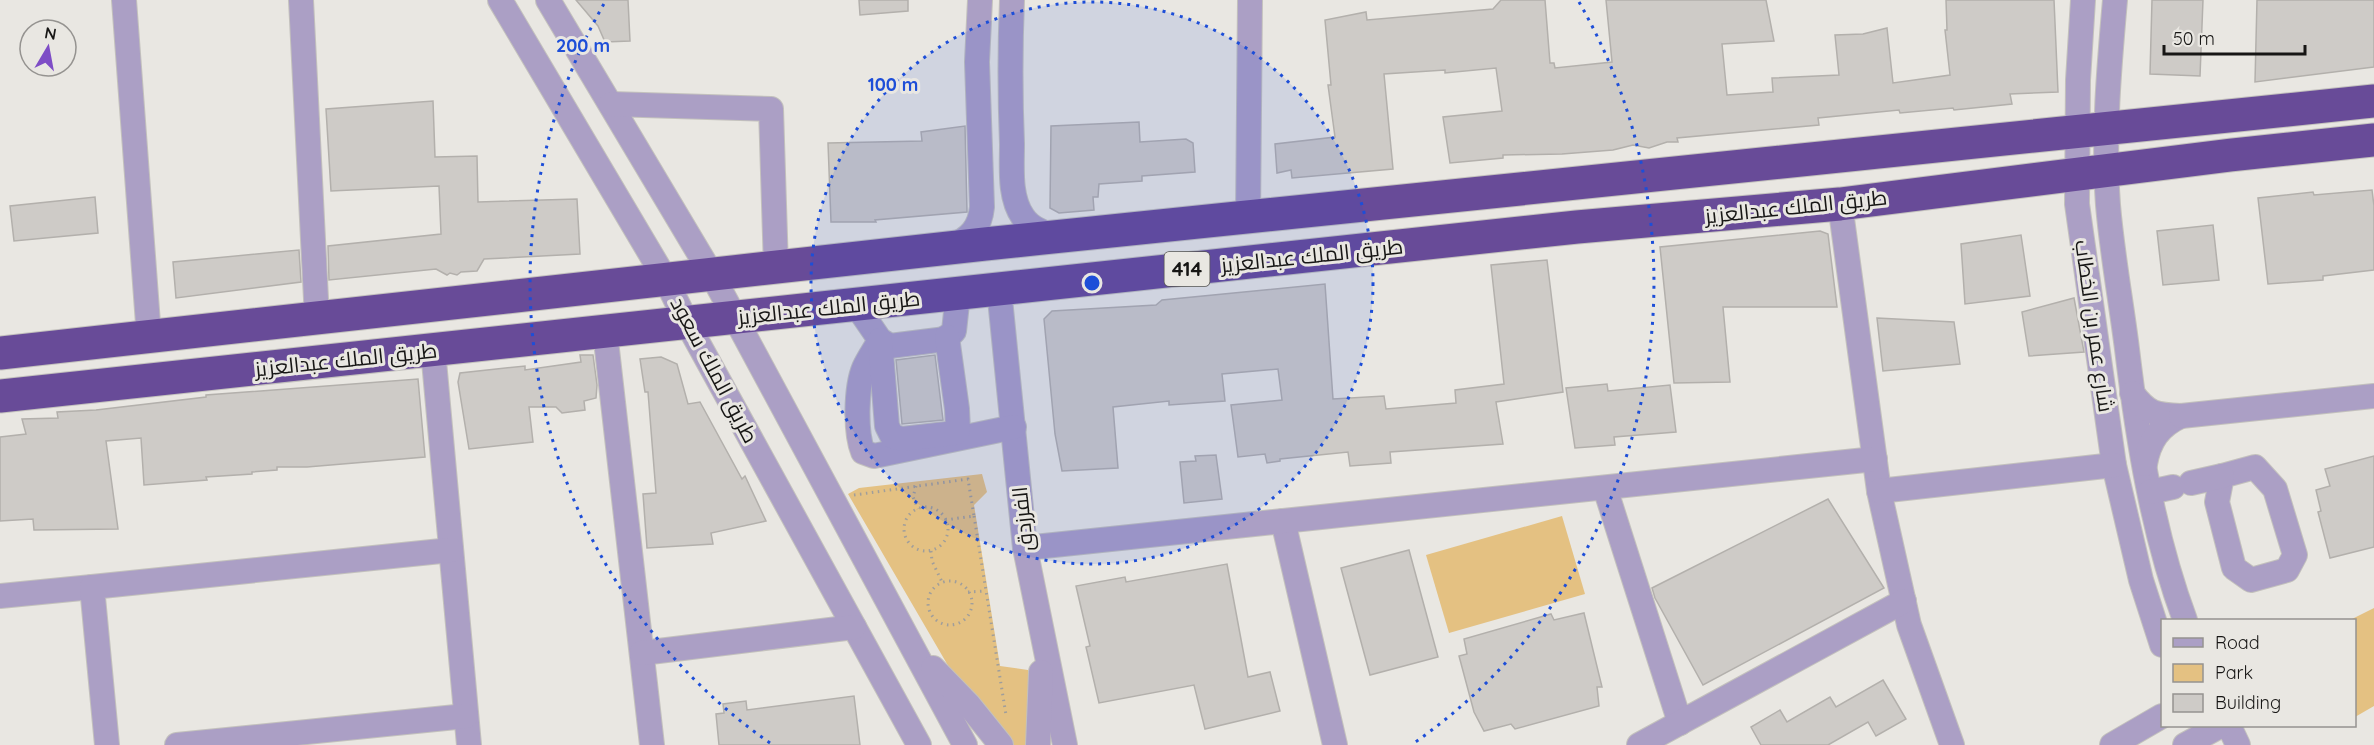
<svg xmlns="http://www.w3.org/2000/svg" width="2374" height="745" font-family="Quicksand,Cairo,sans-serif">
<rect width="100%" height="100%" fill="#e9e7e2"/>
<g fill="#e4c182">
<path d="M982,474l5,18 -13,13 26,161 28,4 6,64 -9,11h-13l-55,-64 -109,-187 11,-6z"/>
<path d="M1562,516l23,78 -136,39 -23,-78z"/>
<path d="M2374,608v98l-19,11 -1,-97h-4z"/>
</g>
<g fill="#cecbc7" stroke="#b3b0ac" stroke-width="1.5">
<path d="M576,0h52l2,41 -25,1 -7,-16z"/>
<path d="M859,0h49v11l-48,4z"/>
<path d="M1501,0h44l5,63h4l1,5 57,-6 -6,-62h160l8,41 -52,3 5,51 46,-3 -1,-14 67,-3 -4,-40 28,-1 24,-6 6,55 57,-8 -5,-45h2l-1,-30h108l4,92 -48,2 2,10 -58,6 -1,-2 -53,5 -1,-3 -81,8 1,7 -142,13 1,4h-11l-18,6 -16,-3 -20,5 -51,4 -59,1v3l-53,5 -7,-46 59,-6 -6,-43 -51,5v-3l-61,4 9,95 -101,9 -1,-8 -14,3 -2,-29 60,-7 -7,-52h3l-6,-65 41,-8 1,8 126,-11z"/>
<path d="M2152,0h51l-3,76 -50,-2z"/>
<path d="M2257,0h117v67l-119,15z"/>
<path d="M433,101l2,56 42,-1 1,46 99,-3 3,55 -96,5 -7,12 -16,1 -4,3 -7,-2 -3,2 -11,-6 -107,11 -1,-34 113,-12 -2,-48 -108,5 -5,-82z"/>
<path d="M1139,122l1,20 46,-3 7,4 2,29 -53,4v5l-43,3 -1,13h-5l1,13 -35,3 -9,-5 1,-82z"/>
<path d="M965,126l2,86 -92,8 1,2h-45l-3,-79 94,-2 -1,-9z"/>
<path d="M2372,190l2,16v64l-51,6v4l-55,4 -10,-86 55,-6 1,3z"/>
<path d="M95,197l3,36 -84,8 -4,-35z"/>
<path d="M2213,225l6,55 -56,5 -6,-54z"/>
<path d="M1820,231l8,3 9,73h-114l7,75 -56,1 -14,-136z"/>
<path d="M2021,235l9,61 -65,8 -4,-60z"/>
<path d="M299,250l2,32 -125,16 -3,-36z"/>
<path d="M1547,260l16,132 -67,10 7,42 -113,8 1,11 -41,3 -2,-14 -68,7v2l-13,2 -2,-9 -27,3 -7,-52 51,-5 -4,-31 -56,5 3,27 -56,4v-4l-56,6 5,61 -56,3 -7,-37 -11,-115 8,-8 104,-6 6,-5 163,-16 8,115 51,-3 2,13 70,-6 -1,-13 49,-6 -13,-119z"/>
<path d="M2074,298l10,54 -55,4 -7,-44z"/>
<path d="M1877,318l77,4 6,42 -77,7z"/>
<path d="M580,355h13l4,30 -1,13 -12,3 1,9 -23,3 -6,-6h-27l4,35 -64,7 -11,-67 2,-9 65,-7v4l56,-8z"/>
<path d="M935,355l8,65 -41,4 -6,-64z"/>
<path d="M661,357l16,7 11,40 12,-2 42,77 3,-3 21,45 -55,12 2,11 -66,4 -4,-54 13,-1 -8,-101h-3l-5,-33z"/>
<path d="M418,379l7,78 -118,10h-30v3l-25,2v2l-46,3 1,3 -63,5 -3,-47 -35,3 12,88 -84,1 -1,-11 -33,2v-84l26,-3 -4,-15 36,-1 -1,-6 39,-2 110,-13v-2z"/>
<path d="M1607,384l1,7 62,-6 6,47 -62,5 1,8 -40,3 -9,-60z"/>
<path d="M1216,455l6,44 -38,4 -4,-41 16,-1 -1,-5z"/>
<path d="M2374,456v91l-44,11 -12,-46 3,-1 -5,-21 14,-4 -5,-17z"/>
<path d="M1828,499l56,89 -181,97 -48,-87 -3,-10z"/>
<path d="M1409,550l29,107 -68,18 -29,-107z"/>
<path d="M1227,564l21,113 22,-5 10,39 -75,18 -11,-44 -95,18 -13,-56 4,-1 -14,-60 49,-9 1,5z"/>
<path d="M1584,613l18,74h-5l2,19 -84,23 -4,-5 -27,7 -10,-19 -15,-56 8,-2 -3,-15 87,-25 3,6z"/>
<path d="M1883,680l23,39 -30,17 -8,-14 -40,23h-67l-10,-18 29,-17 7,12 43,-25 6,10z"/>
<path d="M854,696l6,49h-141l-3,-31 8,-1 -1,-9 23,-3 1,9z"/>
</g>
<g fill="none" stroke-linecap="round" stroke-linejoin="round">
<defs>
<g id="minor">
<path d="M124,0l25,337"/>
<path d="M301,0l16,319"/>
<path d="M500,0l166,280 21,43 232,422"/>
<path d="M548,0l164,275 253,470"/>
<path d="M1012,0c-2,48 -2,96 0,144 0,24 -3,53 11,73 8,12 22,17 36,19"/>
<path d="M2083,0l-5,80 -1,124 37,261 27,115 21,65"/>
<path d="M2115,0c-6,68 -12,136 -7,205 4,48 13,96 19,144 11,92 26,185 58,271"/>
<path d="M611,104l160,5 5,159"/>
<path d="M1840,204l39,287 30,134 43,120"/>
<path d="M1248,218l2,-218"/>
<path d="M951,247c19,-9 29,-19 31,-40l-5,-145 3,-62"/>
<path d="M999,289l26,259 40,197"/>
<path d="M856,305l24,35 10,6 56,-7 8,-8 4,-37"/>
<path d="M605,332l47,413"/>
<path d="M880,340c-5,9 -12,19 -16,28 -8,19 -9,65 -1,84l11,4 140,-29"/>
<path d="M880,340l7,86 5,10 10,3 53,-6 3,-3 -1,-21 -10,-72"/>
<path d="M433,350l36,395"/>
<path d="M2132,393c16,21 23,22 49,23 -22,10 -32,25 -36,48"/>
<path d="M2181,416l193,-20"/>
<path d="M2255,467l20,22 20,66 -8,15 -36,10 -17,-12 -17,-66 5,-26z"/>
<path d="M2191,483l31,-7"/>
<path d="M1605,488l75,235"/>
<path d="M1879,491l235,-26"/>
<path d="M2150,492l23,-5"/>
<path d="M1283,521l52,224"/>
<path d="M1025,548l850,-89"/>
<path d="M0,596l92,-9"/>
<path d="M642,653l212,-26"/>
<path d="M933,668l35,36 33,41"/>
<path d="M2229,726l9,19"/>
<path d="M107,745l-15,-158 359,-37"/>
<path d="M177,745l289,-29"/>
<path d="M1038,745l3,-73"/>
<path d="M1639,745l265,-144"/>
<path d="M2112,745l50,-29"/>
<path d="M2185,745l35,-19"/>
</g>
<g id="highway">
<path d="M0,353l985,-109 1389,-143"/>
<path d="M0,396l1577,-169 263,-23 391,-49 143,-15"/>
</g>
</defs>
<use href="#minor" stroke="#c3c1bd" stroke-width="26"/>
<use href="#highway" stroke="#c3c1bd" stroke-width="35"/>
<g stroke="#a09e9b" stroke-width="3" stroke-dasharray="1.5 4.5" stroke-linecap="butt">
<path d="M916,486l-3,11 5,12"/>
<path d="M854,495l114,-16 6,37 -29,4"/>
<circle cx="926" cy="529" r="22"/>
<path d="M974,516l32,199"/>
<path d="M931,551l1,10 10,21"/>
<circle cx="950" cy="603" r="22"/>
<path d="M968,592l18,-1"/>
</g>
<use href="#minor" stroke="#ab9fc5" stroke-width="24"/>
<use href="#highway" stroke="#684b98" stroke-width="33"/>
</g>
<circle cx="1092" cy="283" r="281" fill="#1d4ed8" fill-opacity=".12"/>
<g fill="none" stroke="#1d4ed8" stroke-width="3" stroke-dasharray="3 6">
<circle cx="1092" cy="283" r="281"/>
<path d="M770 743A562 562 0 0 1 605 2M1579 2A562 562 0 0 1 1414 743"/>
</g>
<g text-anchor="middle" stroke-width="6" stroke-linejoin="round" paint-order="stroke">
<rect fill="#e9e7e2" stroke="#565552" stroke-width="1.5" x="1164.5" y="252" width="45" height="34" rx="4.5"/>
<g font-size="20" font-weight="bold" fill="#171615">
<text x="1187" y="276">414</text>
</g>
<g font-size="21" fill="#171615" stroke="#e9e7e2">
<text transform="translate(1796 207) rotate(-6)" y="7">طريق الملك عبدالعزيز</text>
<text transform="translate(1312 256) rotate(-6)" y="7">طريق الملك عبدالعزيز</text>
<text transform="translate(829 308) rotate(-6)" y="7">طريق الملك عبدالعزيز</text>
<text transform="translate(2094 326) rotate(82)" y="7">شارع عمر بن الخطاب</text>
<text transform="translate(346 360) rotate(-6)" y="7">طريق الملك عبدالعزيز</text>
<text transform="translate(714 370) rotate(62)" y="7">طريق الملك سعود</text>
<text transform="translate(1023 519) rotate(-96)" y="7">الفرزدق</text>
</g>
</g>
<circle cx="1092" cy="283" r="9" fill="#1d4ed8" stroke="#e9e7e2" stroke-width="3"/>
<g font-size="18" text-anchor="middle" font-weight="bold" fill="#1d4ed8" stroke="#e9e7e2" stroke-width="6" stroke-linejoin="round" paint-order="stroke">
<text x="583" y="52">200 m</text>
<text x="893" y="91">100 m</text>
</g>
<rect x="2161" y="619" width="195" height="108" fill="#e9e7e2" stroke="#959390" stroke-width="1.5"/>
<rect x="2173" y="638" width="30" height="9" fill="#ab9fc5" stroke="#959390" stroke-width="1.5"/>
<text x="2215" y="649" font-size="18" fill="#171615">Road</text>
<rect x="2173" y="664" width="30" height="18" fill="#e4c182" stroke="#959390" stroke-width="1.5"/>
<text x="2215" y="679" font-size="18" fill="#171615">Park</text>
<rect x="2173" y="694" width="30" height="18" fill="#cecbc7" stroke="#959390" stroke-width="1.5"/>
<text x="2215" y="709" font-size="18" fill="#171615">Building</text>
<g transform="translate(48 48) rotate(10)"><circle r="28" fill="#e9e7e2" stroke="#959390" stroke-width="1.5"/>
<path d="M0-4.5L10 22L0 15L-10 22Z" fill="#7e4dc6"/>
<text y="-9" font-size="16" font-weight="bold" text-anchor="middle" fill="#171615">N</text>
</g>
<path d="M2164 45v9h141v-9" fill="none" stroke="#171615" stroke-width="3"/>
<text x="2173" y="45" font-size="18" fill="#171615" stroke="#e9e7e2" stroke-width="4.5" paint-order="stroke">50 m</text>
</svg>
